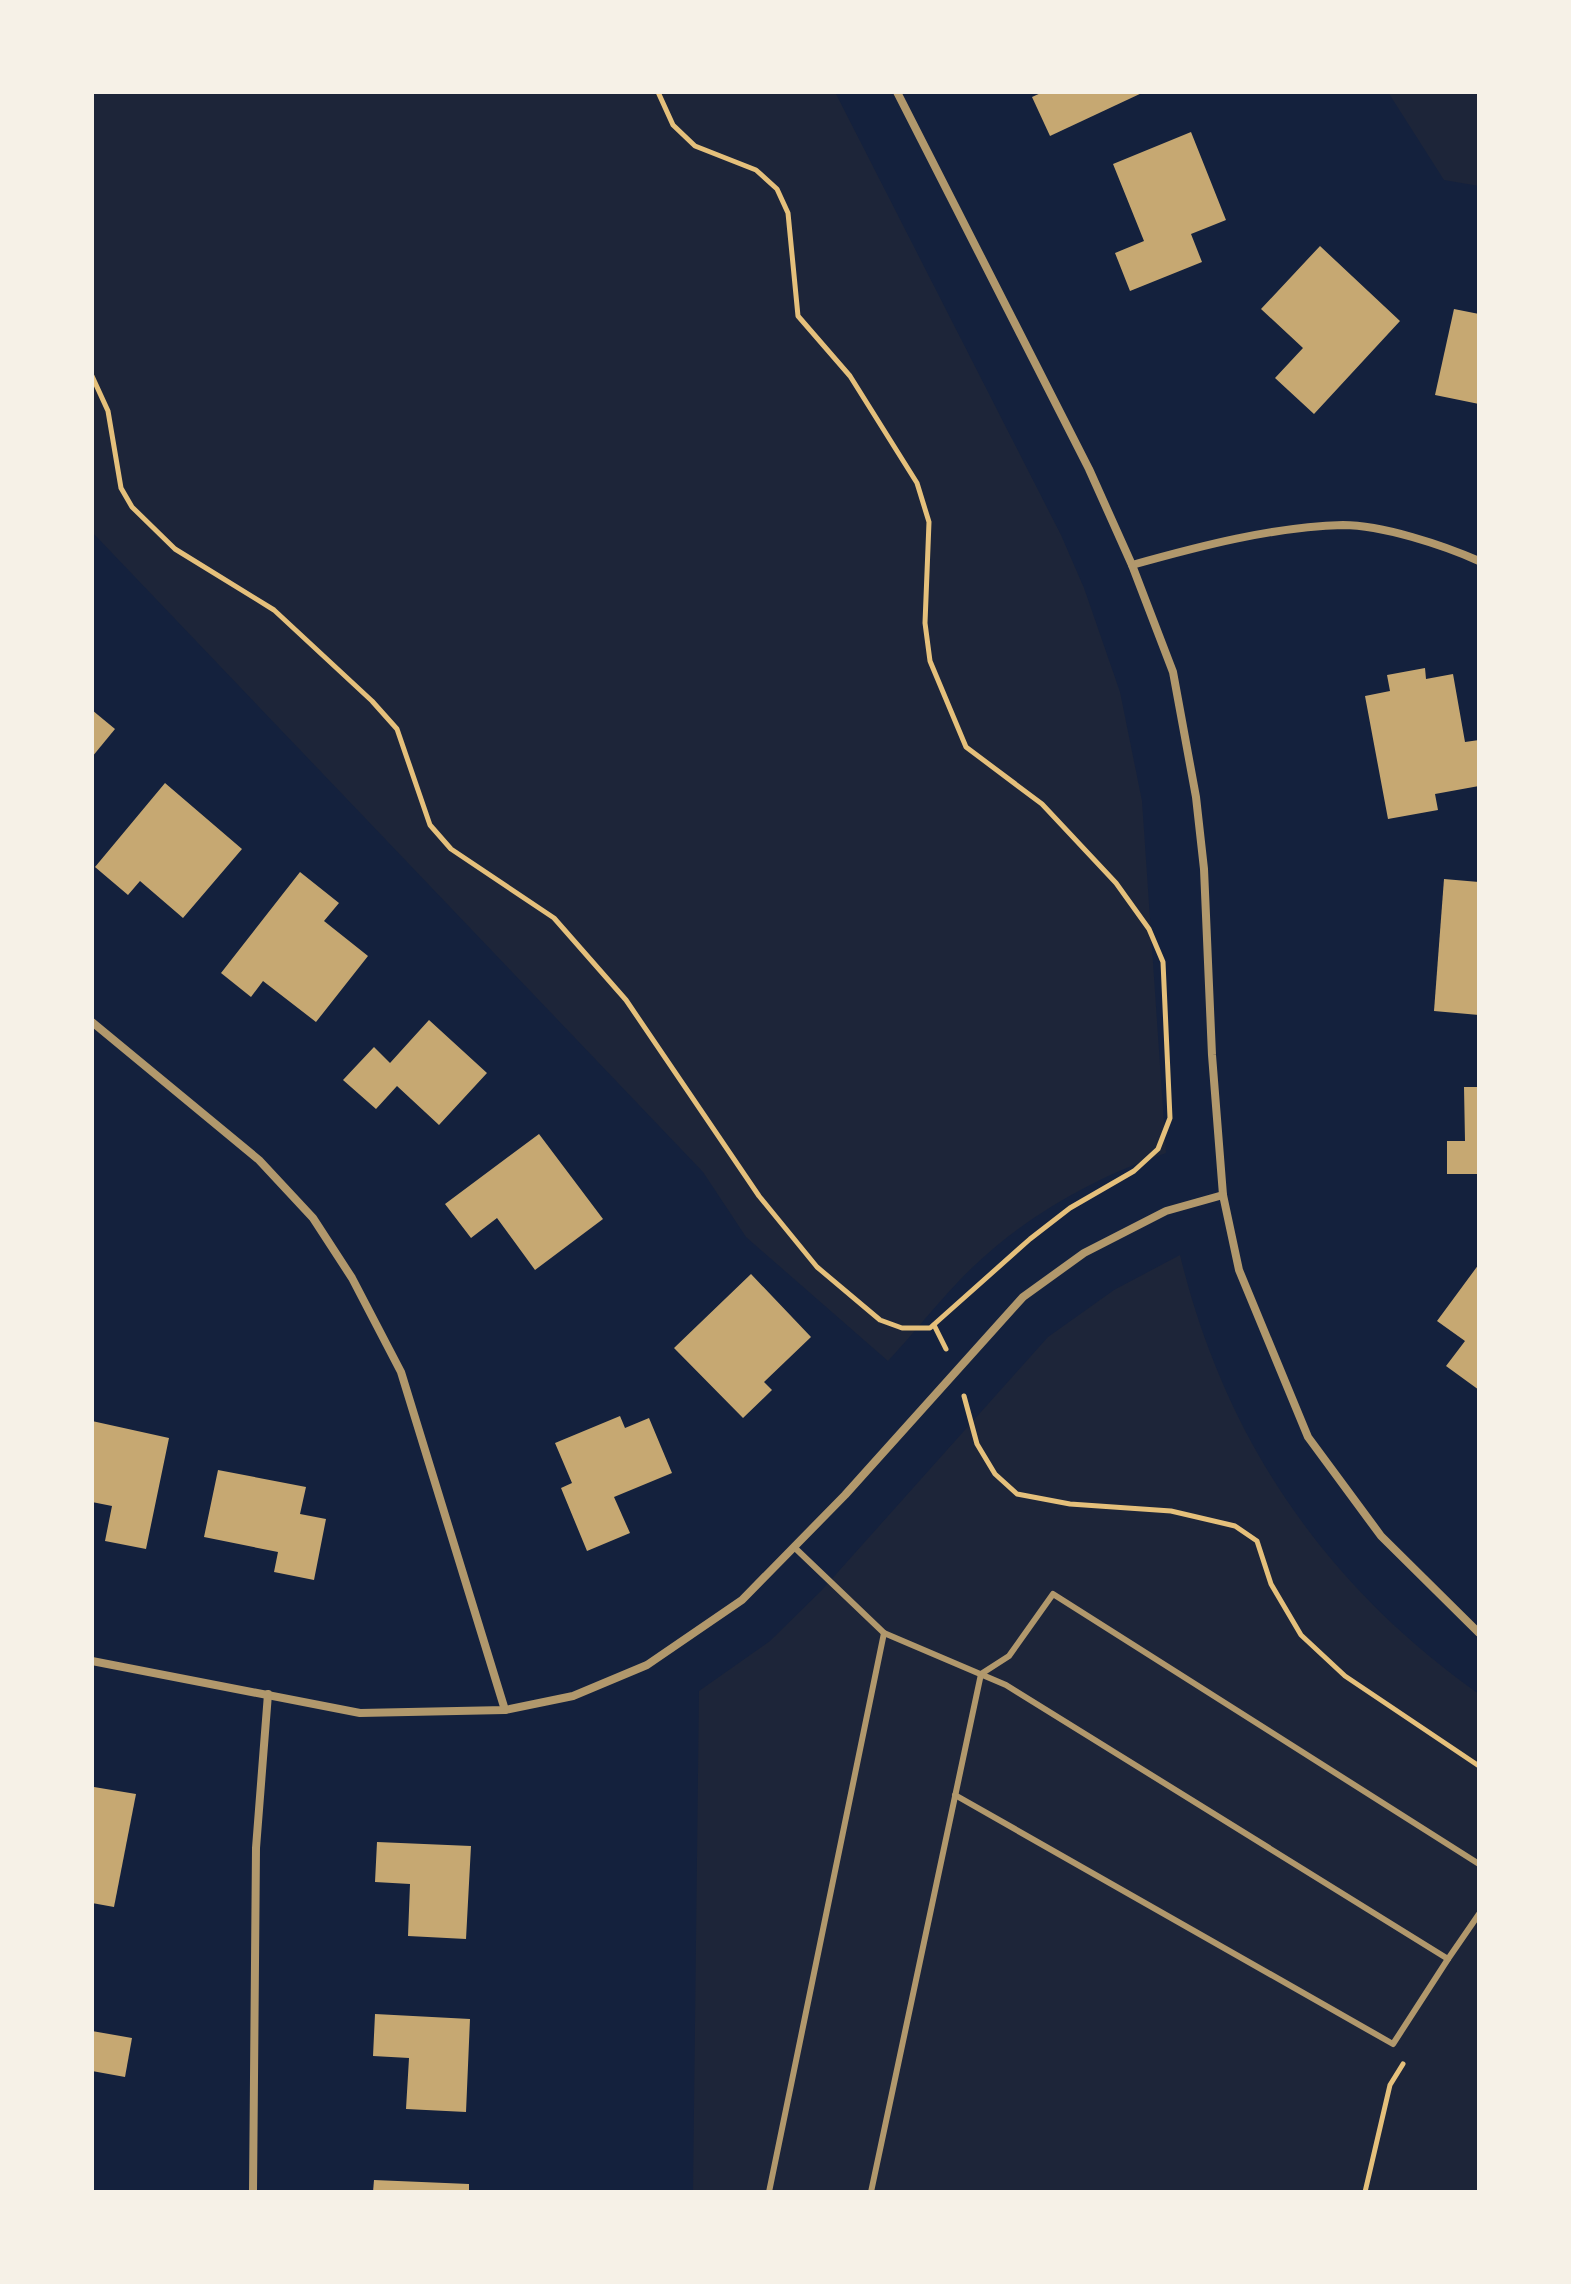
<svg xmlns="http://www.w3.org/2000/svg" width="1571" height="2284" font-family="'Asap Condensed',sans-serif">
<rect width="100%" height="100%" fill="#14213d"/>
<g fill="#1d2539">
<path d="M92,92h743l226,443 23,53 36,104 22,109 24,352c-70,24 -136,60 -191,112 -31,29 -58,65 -87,96l-142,-124 -43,-65 -611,-640z"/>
<path d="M1388,92h91v94l-35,-6z"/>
<path d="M1180,1255c45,185 145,330 299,439v498h-786l6,-501 71,-50 51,-50 227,-254 66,-47z"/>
</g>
<g fill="#c6a872">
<path d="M1043,92h101l-94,44 -18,-39z"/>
<path d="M1191,132l35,88 -35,14 11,28 -72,29 -15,-38 29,-12 -31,-77z"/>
<path d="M1320,246l80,75 -86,93 -39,-36 28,-30 -42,-39z"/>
<path d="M1454,309l25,5v90l-44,-9z"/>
<path d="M1425,668l1,11 27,-5 12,68 14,-2v46l-44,8 3,16 -50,9 -23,-123 25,-5 -3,-16z"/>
<path d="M92,710l23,19 -23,28z"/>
<path d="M165,783l77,66 -59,69 -43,-37 -12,14 -33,-28z"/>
<path d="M300,872l39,31 -15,18 44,35 -52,66 -53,-41 -12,16 -30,-24z"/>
<path d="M1444,879l35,3v133l-45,-4z"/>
<path d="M429,1020l58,53 -48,52 -42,-39 -21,23 -33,-29 31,-33 16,16z"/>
<path d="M1464,1087h15v87h-32v-33h18z"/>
<path d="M539,1134l64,85 -68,51 -38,-52 -26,20 -26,-34z"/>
<path d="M1479,1264v126l-33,-24 19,-25 -28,-20z"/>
<path d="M751,1274l60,63 -47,45 8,8 -29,28 -69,-70z"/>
<path d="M620,1416l5,12 24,-10 23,55 -58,24 16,36 -43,18 -26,-63 11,-5 -17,-40z"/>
<path d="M92,1421l77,17 -23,111 -41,-8 7,-35 -20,-4z"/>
<path d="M218,1470l88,17 -6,27 26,5 -12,61 -40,-8 4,-20 -74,-15z"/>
<path d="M94,1787l42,7 -22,113 -22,-4z"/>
<path d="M377,1842l94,4 -5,93 -58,-3 2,-52 -35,-2z"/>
<path d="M375,2014l95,5 -4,93 -60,-3 3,-51 -36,-2z"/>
<path d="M92,2031l40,7 -7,39 -33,-6z"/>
<path d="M374,2180l95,4v8h-96z"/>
</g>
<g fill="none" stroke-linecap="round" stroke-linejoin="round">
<g stroke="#e5c07b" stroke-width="5">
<path d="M92,376l16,35 13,77 11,19 43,42 99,61 98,91 25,28 33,96 21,24 103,69 72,82 133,196 58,71 63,53 22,8h28l100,-89 40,-31 64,-37 24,-22 12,-31 -7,-156 -14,-33 -33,-46 -74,-79 -76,-57 -36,-86 -5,-38 4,-101 -12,-39 -67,-107 -52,-60 -10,-103 -11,-24 -21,-19 -61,-24 -22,-21 -15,-33"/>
<path d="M934,1325l12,24"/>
<path d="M964,1396l13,48 18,30 22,20 53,10 101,7 64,15 22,15 14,43 30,51 44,41 134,90"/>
<path d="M1365,2192l25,-107 13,-21"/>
</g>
<g stroke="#b1986c" stroke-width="6">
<path d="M794,1547l90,86 122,52 442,274 31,-45"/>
<path d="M955,1795l438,249 55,-85"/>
<path d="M769,2192l115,-559"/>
<path d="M871,2192l110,-518 28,-18 44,-62 426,270"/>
</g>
<g stroke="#b1986c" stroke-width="8">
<path d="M897,92l192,377 43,96 41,107 23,125 8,72 8,186 11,140 16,75 69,167 73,99 98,97"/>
<path d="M1132,565c68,-19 140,-38 211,-40 39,0 100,20 136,36"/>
<path d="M92,1022l167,138 54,58 39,60 49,94 104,338"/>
<path d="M92,1661l268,52 145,-3 68,-14 74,-31 95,-65 103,-105 178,-198 61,-44 82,-42 57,-16"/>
<path d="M253,2192l3,-344 12,-154"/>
</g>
</g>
<rect width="1571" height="2284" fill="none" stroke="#f6f1e7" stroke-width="188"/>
</svg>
